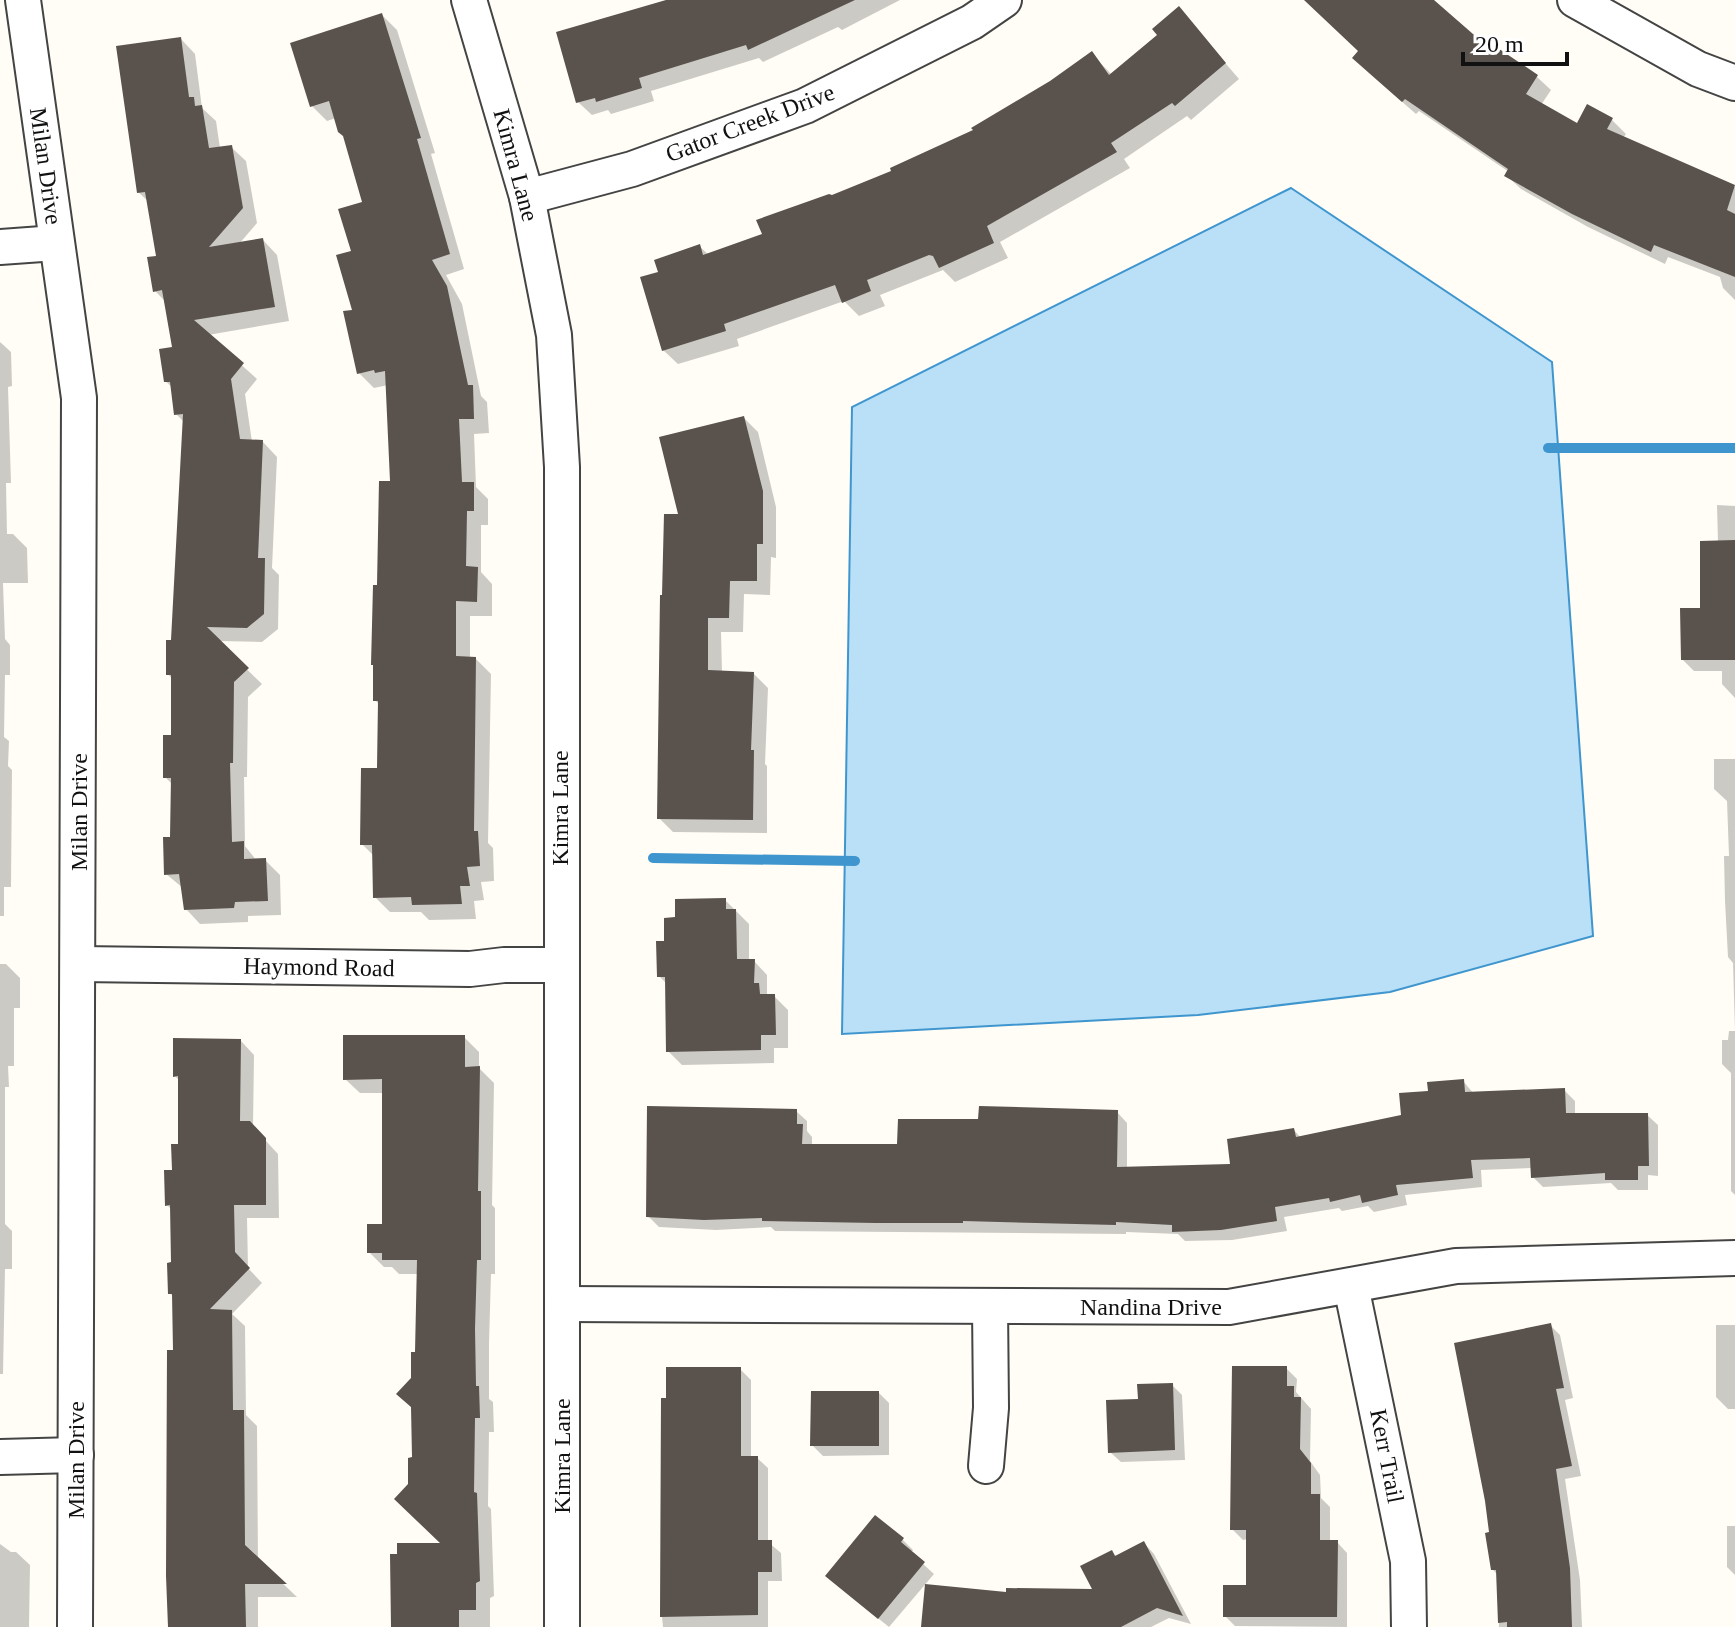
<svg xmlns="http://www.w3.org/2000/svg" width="1735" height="1627" font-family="'Times New Roman',serif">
<rect width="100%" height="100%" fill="#fffdf5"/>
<path fill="#b9e0f7" stroke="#3f96cf" stroke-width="2" d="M1291,188l261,174 41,574 -203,56 -192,23 -356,19 10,-627z"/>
<g fill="#0003">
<path d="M673,0h227l-58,30 -4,-3 -75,35 -4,-4 -108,33 3,10 -43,13 -3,-4 -16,5 -14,-13z"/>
<path d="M1307,0h124l50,44 2,-3 54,36 14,13 -10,15 36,21 11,-19 24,13 14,14 -3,4 112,49v113l-12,-12 -3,-11 -52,-20 -3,7 -77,-37 -67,-38 -14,-13 2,-4 -90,-61 -3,3 -48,-42 -8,-21z"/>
<path d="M1179,9l60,70 -48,41 -4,-4 -63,43 6,9 -130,74 8,16 -53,24 -12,-12 -63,25 5,11 -26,10 -15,-15 -107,38 2,7 -61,18 -15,-14 -2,-77 38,-27 10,9 55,-19 68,-39 62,-25 82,-41 116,-77 20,21 47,-40z"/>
<path d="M382,15l15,15 38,123 -4,1 33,115 -18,6 16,29 19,92 6,6 2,31 -15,1 2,53 12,12v26h-7v47l11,12v32h-22v43h6l15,15 -3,169 5,5 1,33 -13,1 3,18 -10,1 2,18 -47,1 -8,-8h-31l-15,-15v-40l-13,-13 17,-74 1,-65 -5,-5 17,-217 -4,-98 -14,3 -15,-15 -6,-121 11,-49 -19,-66 -9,-19 -9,3 -15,-15z"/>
<path d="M181,39l14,15 7,54 14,13 4,27 11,-1 15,14 11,62 -18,21 24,-4 14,15 12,66 -81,14 49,44 -12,15 7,48h11l14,15 -5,111 7,7 -1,54 -16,13 -44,-1 44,43 -14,13 -1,80h-3l1,69 12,15 8,-1 15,15 1,40 -33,1v6l-48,2 -14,-15 -3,-21 -17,-14 6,-35 1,-54 -8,-8 8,-40v-57l-5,-6 5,-32 11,-220 -8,-8 -3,-26 -8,-7 10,-33 -8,-45 -12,-12 3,-34 -9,-55 -11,-10z"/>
<path d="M0,342l11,10 1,34 -4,1 3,96h-5l1,51h6l14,14 1,35h-25l2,56 5,6v30h-5l-1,62 5,4 -1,25 4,4 -1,117h-7v29h-4z"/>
<path d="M744,418l14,14 18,75v51l-5,-1 -1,38 -26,-1 -1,38h-22l1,40 32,2 14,14 -3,76 2,2v67l-94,-1 -14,-14 21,-302z"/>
<path d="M1717,505l18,1v192l-13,-14v-13h-28l-11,-11 19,-50 16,-67z"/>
<path d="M1714,759h21v436l-4,-4v-118l-9,-9v-24h6l1,-9h6l-2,-68 -5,-6 -3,-56 -1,-45h5l-2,-55 -13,-12z"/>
<path d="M725,900l24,24v37h5l13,14v19l7,2 14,14v38h-14v15l-92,2 -14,-14 -1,-67 -8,-8 7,-34 11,-23z"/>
<path d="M0,964h6l14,14v30h-6v58h-6l1,21h-4v137l7,7v38h-7l-2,105h-3z"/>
<path d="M464,1037l15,15v16l15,15 -2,122 3,3v66h-4l-2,70v55l4,3 1,30h-5l-1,74 3,3 3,87 -4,2v29h-97l51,-82 -34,-61 4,-25 -1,-81 3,-24 3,-80h-20l-7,-7h-8l-15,-15 15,-26v-133h-24l-15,-14z"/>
<path d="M241,1041l13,14 -1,72 25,27 1,64h-32l1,50 14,15 -30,31 13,12 1,89 11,11 1,134 39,37h-39v30h-87l3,-329 -4,-5 3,-29 -1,-54 -5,-5 13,-59v-65l-5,-5z"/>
<path d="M1463,1081l11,13 90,-4 11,11v14h72l11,10v51l-10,-1v15h-30l-7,-7 -68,4 -10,-10 -1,-9 -51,2 1,17 -77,8 2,10 -33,7 -6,-6 -26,5 -3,-3 -55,9 3,14 -55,9 -47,1 -7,-7 -52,-2v2l-351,-3 -4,-4 -55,3 -57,-3 -11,-11 148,-105 11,10v10l5,6v9h87l81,-25 137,-9 10,11v46l106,-3 61,-36 7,8 102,-21 27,-24z"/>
<path d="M1550,1325l10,10 13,63 -8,2 16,76 -16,3 15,101 2,47h-83l-1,-52 -5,-5 -1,-36z"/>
<path d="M1716,1325h19v84h-7l-12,-12z"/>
<path d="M1286,1368l11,11 -1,13 15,17 -1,52 10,14 1,23 9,9v35h7l10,11v74l-112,-1 -10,-10 23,-29v-48l-5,1 -11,-11z"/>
<path d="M740,1369l11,11v78h6l11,10v74l13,11 1,28h-14v46h-105l-1,-10z"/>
<path d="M1172,1385l10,10 3,65 -64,2 -11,-10 30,-51z"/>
<path d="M879,1393l10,10v52l-66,1 -11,-11z"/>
<path d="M1727,1526h8v49l-8,-8z"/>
<path d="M902,1539l11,11 -2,3 23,21 -45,53 -51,-41z"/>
<path d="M1144,1543l10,11 37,70 -22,-6 -18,9h-37l-2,-75 5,5z"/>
<path d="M0,1544l11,8h5l14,13 -1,62h-29z"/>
</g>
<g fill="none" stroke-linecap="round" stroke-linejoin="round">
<g stroke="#3f96cf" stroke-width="10">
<path d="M1548,448h187"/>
<path d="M653,858l202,3"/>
</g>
</g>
<g fill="#5a524d">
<path d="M666,0h189l-107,50 -2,-5 -107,33 3,10 -46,14 -1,-4 -19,5 -20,-71z"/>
<path d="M1304,0h130l47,41 2,-3 55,37 -12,19 51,29 10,-19 26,14 -6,11 128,56 -8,25 8,4v63l-81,-32 -3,7 -79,-38 -68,-38 4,-7 -103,-70 -3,3 -50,-44 6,-7z"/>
<path d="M1179,6l47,57 -51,43 -3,-3 -61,40 6,9 -130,74 7,17 -55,25 -6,-12 -4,-1 -62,25 4,11 -29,12 -7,-18 -111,39 2,7 -64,20 -22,-74 18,-5 -4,-12 46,-16 3,11 59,-21 -6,-14 73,-26 3,1 59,-24 -1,-3 83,-38 -2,-2 79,-47 42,-30 17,24 48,-40 -5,-6z"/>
<path d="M382,13l39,125 -4,1 33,115 -18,6 15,26 21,99h5l1,34h-15l3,63h12v29h-7l-1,55 12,1 -1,35 -21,-1v55l20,1 -2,174h4l2,35 -13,1 3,19h-10l2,18 -50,1 -1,-8 -38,1 -1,-53h-12l1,-77h16l1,-67h-5v-36h-2l2,-80h4l2,-104h11l-5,-110 -10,2 -1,-3 -17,4 -14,-63 9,-1 -16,-55 15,-4 -13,-42 24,-7 -19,-66 -5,-4 -9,-31 -19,6 -20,-64z"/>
<path d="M181,37l8,60h5l1,9 7,-1 7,43 23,-3 11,63 -34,39 54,-9 12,69 -81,13 50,43 -13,16 9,60 23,1 -5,118h7l-1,56 -17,14 -40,-1 42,41 -15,14 -1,81h-3l2,79 12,-1v18l22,-1 2,43 -33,1 -1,6 -50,2 -5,-36 -15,1 -1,-38h7l1,-59h-8v-43h8v-60h-5v-35h5l12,-226 -9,1 -4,-33h-6l-5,-33 13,-2 -10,-57 -9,2 -6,-35 9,-1 -11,-64 -8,1 -21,-147z"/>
<path d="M744,416l19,75v53h-6v37h-27l-1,37h-21v52l46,2 -3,78h3l-1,70 -96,-1 3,-224h2l2,-81h14l-19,-77z"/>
<path d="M1735,540v120h-54l-1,-52h20v-67z"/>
<path d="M726,898v11h10l1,50h18l-1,24h5l1,11h15l1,41h-15v15l-95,2 -1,-75h-8l-1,-36h8v-23l11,-1v-18z"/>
<path d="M343,1035h122v32l15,-1 -2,125h3v69h-4l-2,69 1,57h3l1,32h-5l-1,74 3,1 3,88 -4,2v27h-17v17h-68l-1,-73h7v-11h43l-46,-44 14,-15v-26l4,-1 -1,-50 -15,-13 15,-16v-26h4l2,-92h-35v-7h-15v-29h15v-145l-39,1z"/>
<path d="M173,1038l68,1 -1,82h10l16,17v67h-32l1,47 15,16 -40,41 22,1 1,100h11l1,135 42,39h-42l1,43h-78l-2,-51 1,-226h6l-1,-56h-4l-1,-31 4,-1 -1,-57 -5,1 -1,-36h8l-1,-26h7v-68l-5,1z"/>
<path d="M1464,1079l1,13 100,-4 1,25h82l1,53h-11v14h-33v-7l-74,5 -1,-20 -59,2 2,18 -77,7 2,10 -36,8 -2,-8 -30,7 -1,-4 -54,9 2,14 -56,9 -49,2v-7l-56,-3v3l-153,-4v2h-87l-114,-2v-3l-58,2 -58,-3 1,-111 150,3v15h6l-1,20h95l1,-25h80l1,-13 139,4 -1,57 113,-3 -3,-25 67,-11 2,9 105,-22 -2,-22 29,-2 -1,-9z"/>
<path d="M1551,1323l13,65 -8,1 16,77 -16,3 14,99 2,59h-65v-5l-9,1 -2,-53h-5l-6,-37 4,-1 -4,-31 -31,-158z"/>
<path d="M1232,1366h55v20h7v11h7l-1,52 11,14v31h9v46h18l-1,77h-114v-32h23v-55h-16z"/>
<path d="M666,1367h75v89h17v84h14v32h-14v43l-98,2 1,-219h5z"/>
<path d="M1173,1383l2,67 -67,3 -2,-53 32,-1 -1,-15z"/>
<path d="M811,1391h68v55h-69z"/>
<path d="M875,1515l29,23 -3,4 24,20 -47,57 -53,-43z"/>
<path d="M1144,1541l39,75 -26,-8 -36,19h-200l4,-43 81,8v-4l86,1 -12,-23 32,-16 3,6z"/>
</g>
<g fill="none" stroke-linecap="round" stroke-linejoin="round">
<defs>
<g id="street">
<path d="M23,0l56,398 -4,1229"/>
<path d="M469,0l58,197 27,138 8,132v1160"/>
<path d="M1575,0l123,69 37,14"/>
<path d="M527,197l105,-28 173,-63 167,-84 32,-22"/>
<path d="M0,247l56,-4"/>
<path d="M79,964l391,5 34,-4h56"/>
<path d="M1351,1286l57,275 1,66"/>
<path d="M563,1304l666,3 227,-41 279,-8"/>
<path d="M0,1457l76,-2"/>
<path d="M986,1466l5,-58 -1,-102"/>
</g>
</defs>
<use href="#street" stroke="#444" stroke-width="38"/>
<use href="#street" stroke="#fff" stroke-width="34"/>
</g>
<g text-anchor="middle" stroke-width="8" stroke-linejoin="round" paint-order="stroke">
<g font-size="24" fill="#111" stroke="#fff">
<text transform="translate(750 123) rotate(-21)" y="8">Gator Creek Drive</text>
<text transform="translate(516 165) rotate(75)" y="8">Kimra Lane</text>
<text transform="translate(46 166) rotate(82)" y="8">Milan Drive</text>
<text transform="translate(560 808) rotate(-90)" y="8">Kimra Lane</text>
<text transform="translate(79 812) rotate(-90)" y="8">Milan Drive</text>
<text transform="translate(319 967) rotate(1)" y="8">Haymond Road</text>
<text x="1151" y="1315">Nandina Drive</text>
<text transform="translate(562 1456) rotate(-90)" y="8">Kimra Lane</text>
<text transform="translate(1387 1456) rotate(79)" y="8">Kerr Trail</text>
<text transform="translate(76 1460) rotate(-90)" y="8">Milan Drive</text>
</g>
</g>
<path d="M1463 52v12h104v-12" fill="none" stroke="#111111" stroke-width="4"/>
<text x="1475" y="52" font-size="24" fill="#111111" stroke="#ffffff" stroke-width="6" paint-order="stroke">20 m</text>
</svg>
